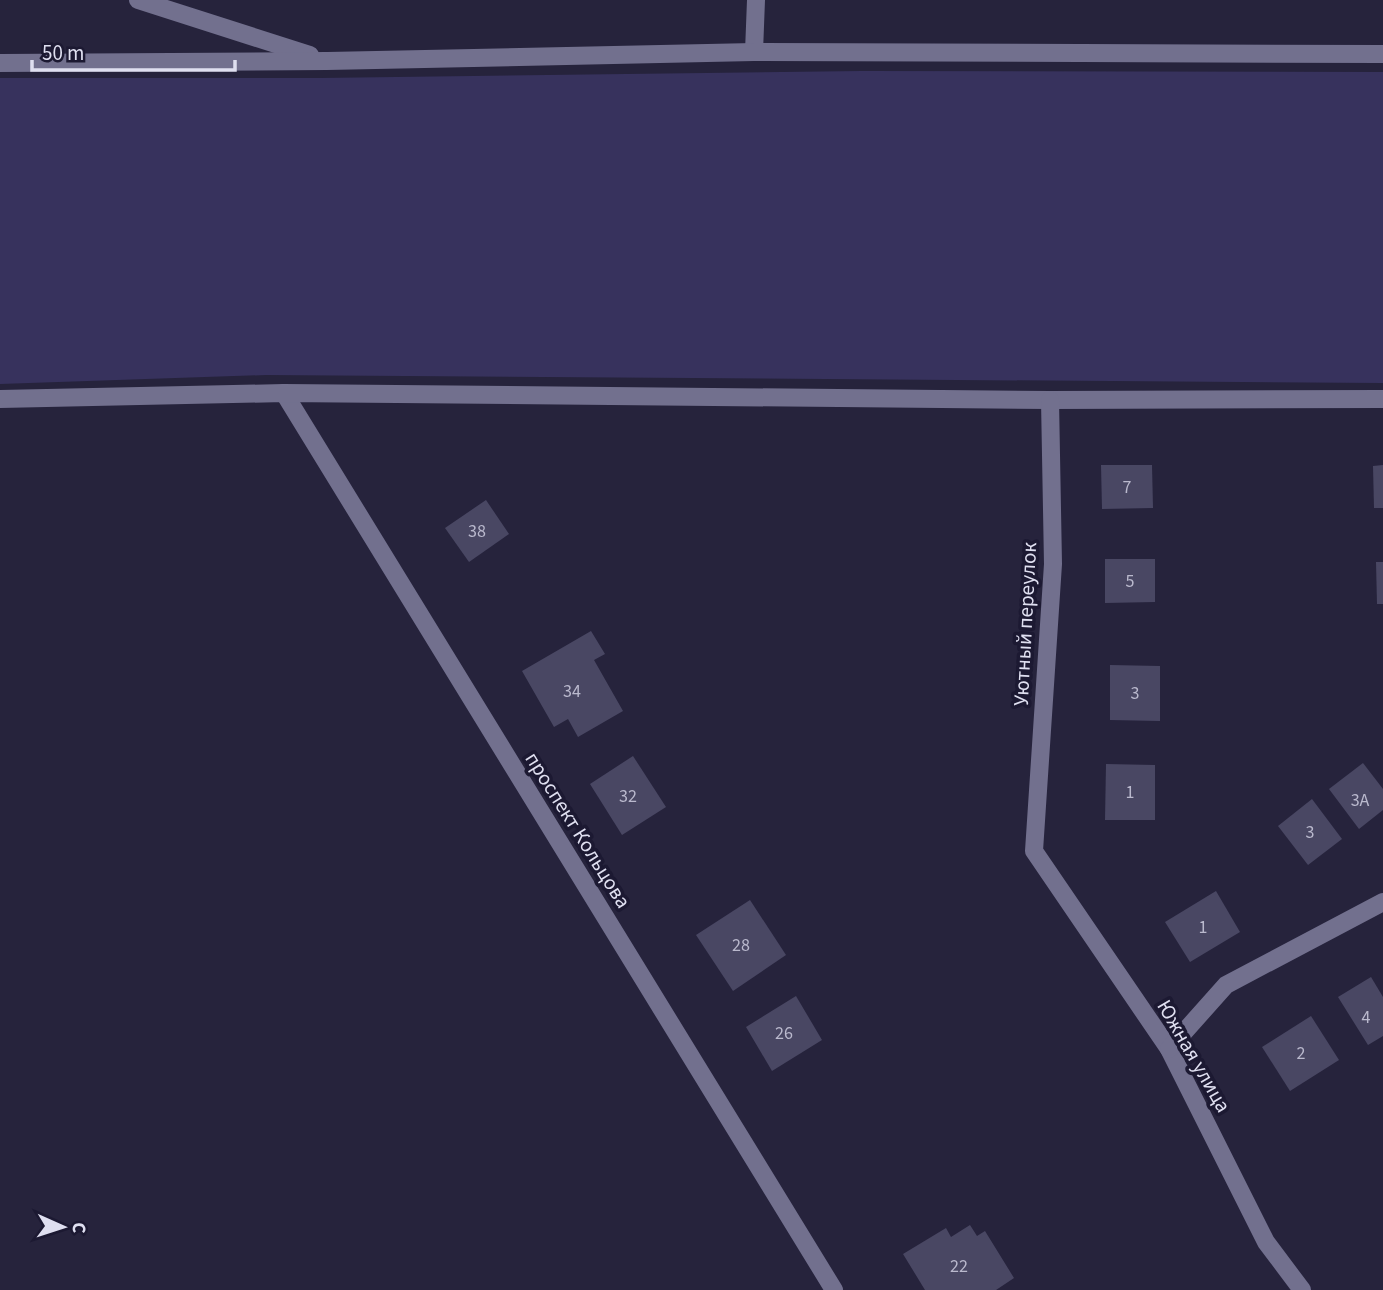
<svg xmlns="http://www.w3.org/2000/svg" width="1383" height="1290" font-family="'Source Sans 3',sans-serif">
<rect width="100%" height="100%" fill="#26233c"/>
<path fill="#37325d" d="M862,71l521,1v311l-1117,-8 -266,9v-306h320z"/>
<g fill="#494763">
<path d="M1101,465h51l1,43 -51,1z"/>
<path d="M1383,465v43h-9l-1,-42z"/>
<path d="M486,500l23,34 -40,28 -24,-34z"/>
<path d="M1105,559h50v43l-50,1z"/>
<path d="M1376,562h7v42h-6z"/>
<path d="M591,631l14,23 -11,6 29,51 -45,26 -10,-18 -14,8 -32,-56z"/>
<path d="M1110,665l50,1v55l-50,-1z"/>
<path d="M633,756l33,51 -44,28 -32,-51z"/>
<path d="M1363,763l20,26v21l-24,19 -30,-40z"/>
<path d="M1106,764l49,1v55h-50z"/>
<path d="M1312,799l30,40 -34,26 -30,-39z"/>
<path d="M1216,891l24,41 -50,30 -25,-40z"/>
<path d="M750,900l36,55 -53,36 -37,-56z"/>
<path d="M1371,977l12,20v39l-15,9 -30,-48z"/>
<path d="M796,996l26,44 -50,31 -26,-44z"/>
<path d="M1311,1016l28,44 -49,31 -28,-44z"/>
<path d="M970,1225l7,11 8,-5 29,47 -18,12h-71l-22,-36 43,-26 5,9z"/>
</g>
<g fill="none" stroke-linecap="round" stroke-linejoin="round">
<g stroke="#72708e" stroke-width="18">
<path d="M138,0l172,55"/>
<path d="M754,52l2,-52"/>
<path d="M0,63l327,-2 427,-9 629,2"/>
<path d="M284,393l550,897"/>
<path d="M0,399l284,-6 766,7 333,-1"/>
<path d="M1050,400l3,164 -19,287 135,198 97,193 36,48"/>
<path d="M1169,1049l57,-64 157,-83"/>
</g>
</g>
<g text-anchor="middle" stroke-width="7" stroke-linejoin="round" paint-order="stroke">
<g font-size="18" fill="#bab9cd">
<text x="1127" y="493">7</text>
<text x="477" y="537">38</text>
<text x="1130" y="587">5</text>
<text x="572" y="697">34</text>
<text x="1135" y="699">3</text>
<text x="1130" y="798">1</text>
<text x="628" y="802">32</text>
<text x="1360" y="806">3А</text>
<text x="1310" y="838">3</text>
<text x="1203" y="933">1</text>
<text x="741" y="951">28</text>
<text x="1366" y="1023">4</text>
<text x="784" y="1039">26</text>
<text x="1301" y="1059">2</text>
<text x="959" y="1272">22</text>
</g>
<g font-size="21" fill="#dfdff0" stroke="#1c1932">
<text transform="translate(1025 624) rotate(-87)" y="7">Уютный переулок</text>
<text transform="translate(578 830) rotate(58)" y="7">проспект Кольцова</text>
<text transform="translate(1194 1056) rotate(60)" y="7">Южная улица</text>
</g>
</g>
<g transform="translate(63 1227) rotate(93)" stroke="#1c1932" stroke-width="5" paint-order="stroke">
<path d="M0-5L12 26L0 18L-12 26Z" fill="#dfdff0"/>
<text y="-10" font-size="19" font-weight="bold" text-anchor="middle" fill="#dfdff0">С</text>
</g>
<path d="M32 60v10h203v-10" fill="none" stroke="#dfdff0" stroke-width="3.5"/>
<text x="42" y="60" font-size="21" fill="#dfdff0" stroke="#1c1932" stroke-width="5" paint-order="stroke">50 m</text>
</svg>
